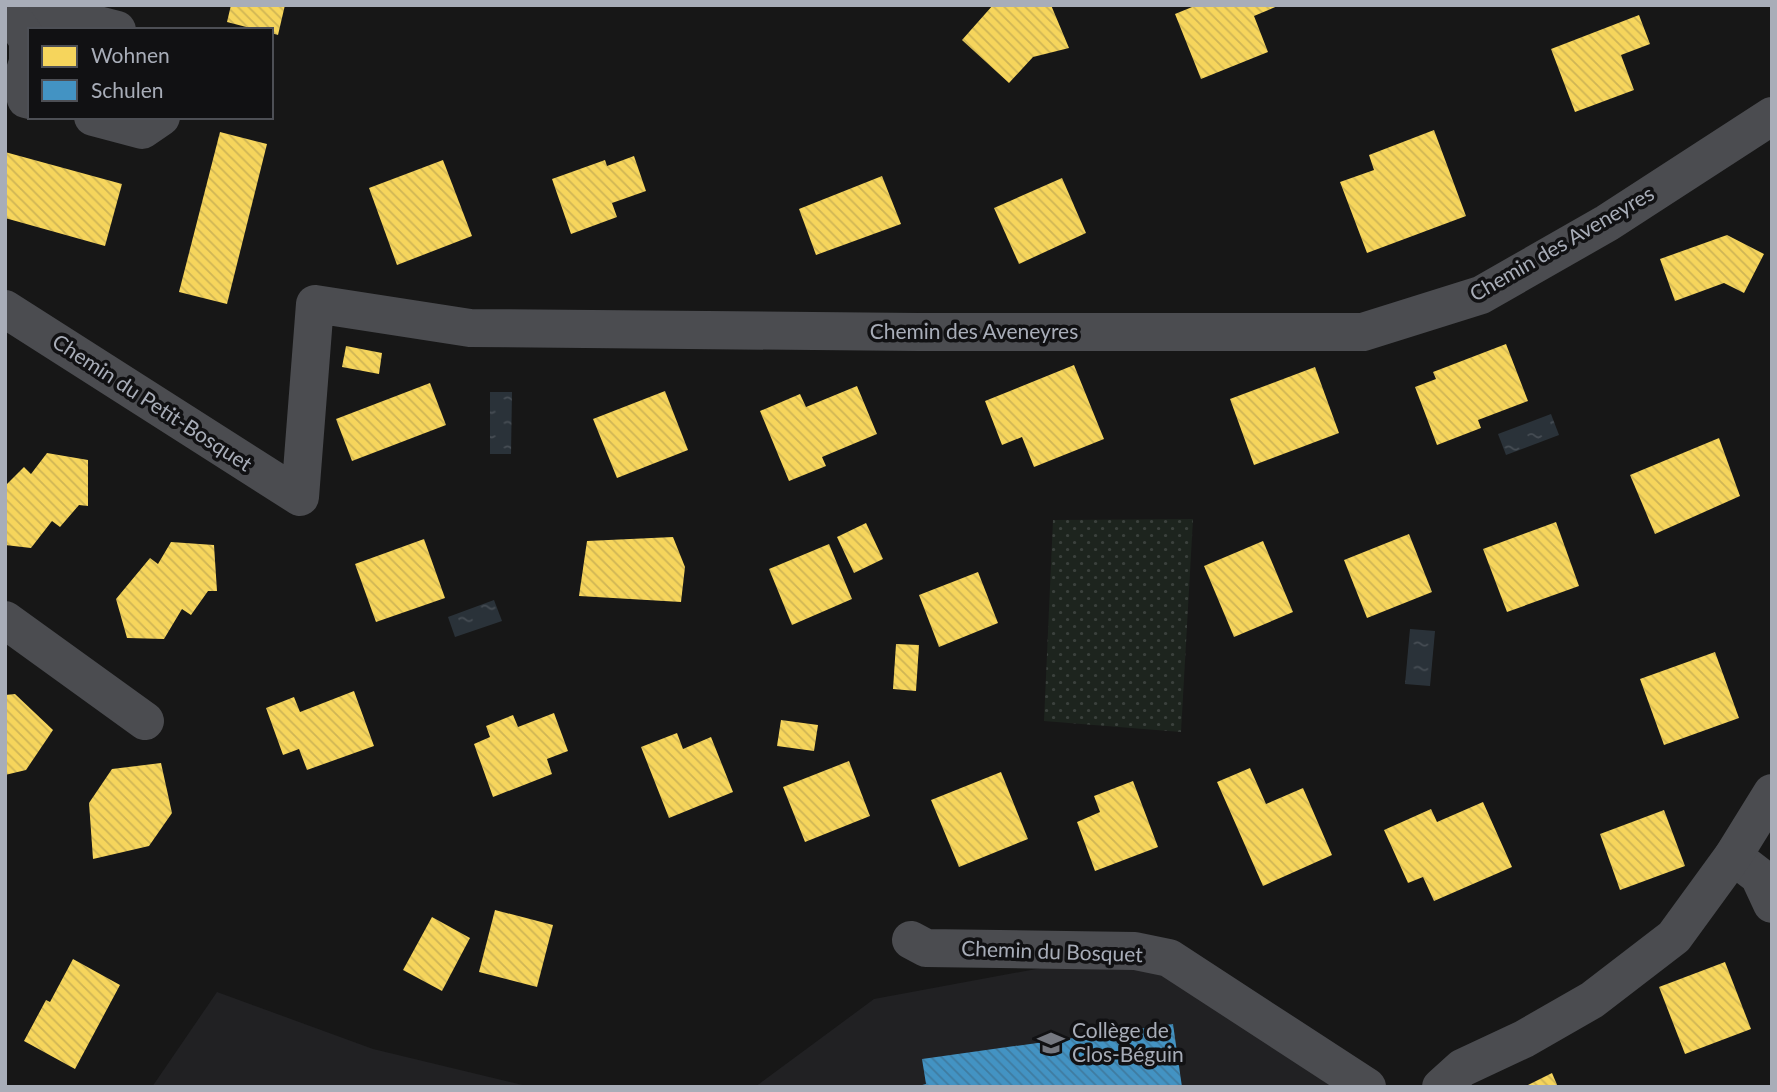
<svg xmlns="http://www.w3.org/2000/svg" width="1777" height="1092" font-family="Lato,sans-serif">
<defs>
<pattern id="grass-dots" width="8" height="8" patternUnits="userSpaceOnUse" patternTransform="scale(1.75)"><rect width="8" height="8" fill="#1d241e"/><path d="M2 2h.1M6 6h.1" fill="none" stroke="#3b413d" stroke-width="1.8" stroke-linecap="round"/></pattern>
<pattern id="water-ripples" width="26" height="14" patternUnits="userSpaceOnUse" patternTransform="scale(1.75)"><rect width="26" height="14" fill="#2a3239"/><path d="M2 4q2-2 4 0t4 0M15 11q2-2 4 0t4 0" fill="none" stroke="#464d54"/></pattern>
<pattern id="homes-back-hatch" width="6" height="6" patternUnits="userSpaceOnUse" patternTransform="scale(1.75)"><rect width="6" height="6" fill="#f6d55c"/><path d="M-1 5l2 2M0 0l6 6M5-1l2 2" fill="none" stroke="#cfb555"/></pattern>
<pattern id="schools-back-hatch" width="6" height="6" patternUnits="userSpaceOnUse" patternTransform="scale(1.75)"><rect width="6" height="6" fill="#4393c3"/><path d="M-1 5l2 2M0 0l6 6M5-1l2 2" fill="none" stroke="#3f7ba0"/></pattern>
</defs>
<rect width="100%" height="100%" fill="#171717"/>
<g fill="#212123">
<path d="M1101,957l59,12 203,118h-608l119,-88z"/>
<path d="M217,992l156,57 158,38h-379z"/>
</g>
<path fill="url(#grass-dots)" d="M1193,519l-12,213 -137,-11 9,-201z"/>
<g fill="url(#water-ripples)">
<path d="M490,392h22l-1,62h-21z"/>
<path d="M1551,414l8,21 -53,20 -8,-21z"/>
<path d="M494,600l8,21 -47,16 -7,-20z"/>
<path d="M1410,629l25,2 -5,55 -25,-2z"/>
</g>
<g fill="url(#homes-back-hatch)">
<path d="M231,5h54l-7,30 -7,-2v-3h-13l-31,-8z"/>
<path d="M993,5h58l18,43 -36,9 -24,26 -47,-43z"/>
<path d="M1197,5h83l-26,11 14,36 -67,27 -26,-65z"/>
<path d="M1639,15l11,29 -29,11 13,35 -59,22 -24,-63z"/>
<path d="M1434,130l32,86 -99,37 -27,-71 34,-12 -5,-15z"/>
<path d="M220,132l47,12 -40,160 -48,-12z"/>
<path d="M5,152l117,32 -17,62 -100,-28z"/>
<path d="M634,156l12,35 -34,12 5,14 -46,17 -19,-55 53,-19 2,6z"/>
<path d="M443,160l29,76 -75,29 -28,-77z"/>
<path d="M882,176l19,48 -85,31 -17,-46z"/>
<path d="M1062,178l24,55 -67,31 -25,-56z"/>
<path d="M1727,235l37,19 -20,39 -20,-10 -49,18 -15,-42z"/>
<path d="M1506,344l22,57 -50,19 3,8 -44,17 -22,-58 21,-8 -3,-7z"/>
<path d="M346,346l36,7 -3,21 -37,-7z"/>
<path d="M1074,365l30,74 -70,28 -12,-30 -20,8 -17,-44z"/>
<path d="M1315,367l24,66 -85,32 -24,-66z"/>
<path d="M430,383l16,42 -94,36 -16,-42z"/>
<path d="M857,386l20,48 -55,23 4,9 -37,15 -29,-70 40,-17 6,13z"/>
<path d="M665,391l23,59 -71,28 -24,-59z"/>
<path d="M1719,438l21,58 -85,38 -25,-59z"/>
<path d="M47,453l41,7v46l-9,-1 -19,22 -8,-6 -21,27 -26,-3v-59l19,-19 7,7z"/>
<path d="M1556,522l23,64 -72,26 -24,-63z"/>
<path d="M866,523l17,36 -29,14 -17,-36z"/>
<path d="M1409,534l23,58 -65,26 -23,-58z"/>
<path d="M673,537l12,30 -4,35 -102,-6 8,-55z"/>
<path d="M424,539l21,59 -69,24 -21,-58z"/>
<path d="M1263,541l30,71 -59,25 -30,-71z"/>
<path d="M171,542l43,3 3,46h-9l-17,24 -9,-6 -18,30 -37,-1 -11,-39 34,-41 8,6z"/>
<path d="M829,544l23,55 -60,26 -23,-56z"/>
<path d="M978,572l20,51 -59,24 -20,-52z"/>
<path d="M896,644l23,1 -3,46 -23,-2z"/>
<path d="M1715,652l24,66 -75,27 -24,-66z"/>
<path d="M354,691l20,55 -67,24 -8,-21 -16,6 -17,-47 28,-11 6,15z"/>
<path d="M15,694l38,36 -27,40 -21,5v-80z"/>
<path d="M554,713l14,38 -21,8 5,15 -59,23 -19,-53 16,-7 -4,-11 27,-11 5,12z"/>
<path d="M781,720l37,5 -4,26 -37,-5z"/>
<path d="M677,733l6,16 28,-12 22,55 -64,26 -28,-71z"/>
<path d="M849,761l21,55 -65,26 -22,-55z"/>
<path d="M161,763l11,50 -23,33 -56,13 -4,-56 23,-34z"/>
<path d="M1250,768l16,36 37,-16 29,67 -69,31 -46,-104z"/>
<path d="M1001,772l27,67 -69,28 -28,-67z"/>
<path d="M1133,781l25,66 -63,24 -18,-49 23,-10 -6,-16z"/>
<path d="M1483,802l29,65 -78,34 -11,-24 -15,6 -24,-53 47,-21 6,13z"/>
<path d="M1664,810l21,56 -65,24 -20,-56z"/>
<path d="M495,910l58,15 -16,62 -58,-15z"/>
<path d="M432,917l38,21 -28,53 -39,-21z"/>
<path d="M73,959l47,26 -45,84 -51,-28 22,-41 4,2z"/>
<path d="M1725,962l26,67 -66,25 -26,-67z"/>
<path d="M1552,1073l6,14h-34z"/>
</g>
<path fill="url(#schools-back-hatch)" d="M1173,1024l9,63h-267l11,-3 -4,-25z"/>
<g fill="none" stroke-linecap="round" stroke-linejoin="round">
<g stroke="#4b4c50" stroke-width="38">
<path d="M21,5l96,25"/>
<path d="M5,7l23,33v22l-7,21 5,16 4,1"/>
<path d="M93,117l49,13 19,-13"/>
<path d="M5,309l295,188 15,-193 155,24 448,4h445l118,-37 126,-72 165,-107"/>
<path d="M5,620l140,101"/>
<path d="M1733,856l26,20 13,28"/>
<path d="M911,940l15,8 209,3 34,7 198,129"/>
<path d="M1441,1087l21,-19 62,-29 68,-39 82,-63 59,-81 39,-63"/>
</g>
</g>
<defs>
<symbol id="school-bare" viewBox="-9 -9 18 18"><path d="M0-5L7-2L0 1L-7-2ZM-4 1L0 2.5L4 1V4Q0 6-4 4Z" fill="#757880" stroke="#111113" stroke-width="2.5" paint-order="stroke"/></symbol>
</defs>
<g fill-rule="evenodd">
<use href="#school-bare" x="1032" y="1024" width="38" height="38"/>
</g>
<g text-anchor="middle" stroke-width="7" stroke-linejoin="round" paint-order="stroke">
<g font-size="21" fill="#a8adb8" stroke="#111113">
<text transform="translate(1562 244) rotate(-30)" y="7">Chemin des Aveneyres</text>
<text x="974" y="339">Chemin des Aveneyres</text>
<text transform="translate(152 403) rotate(33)" y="7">Chemin du Petit-Bosquet</text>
<text transform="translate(1052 952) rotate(2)" y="7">Chemin du Bosquet</text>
</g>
<g font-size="21" fill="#a8adb8" stroke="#111113" text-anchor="start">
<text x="1072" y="1038">Collège de<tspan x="1072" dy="24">Clos-Béguin</tspan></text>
</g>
</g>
<rect width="1777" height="1092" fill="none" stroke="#a8adb8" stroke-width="14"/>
<rect x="28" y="28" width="245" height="91" fill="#111113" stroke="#4d4f55" stroke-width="2"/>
<rect x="42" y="46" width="35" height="21" fill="#f6d55c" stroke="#4d4f55" stroke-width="2"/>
<text x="91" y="63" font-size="21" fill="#a8adb8">Wohnen</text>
<rect x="42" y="80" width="35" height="21" fill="#4393c3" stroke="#4d4f55" stroke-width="2"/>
<text x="91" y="98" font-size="21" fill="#a8adb8">Schulen</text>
</svg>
